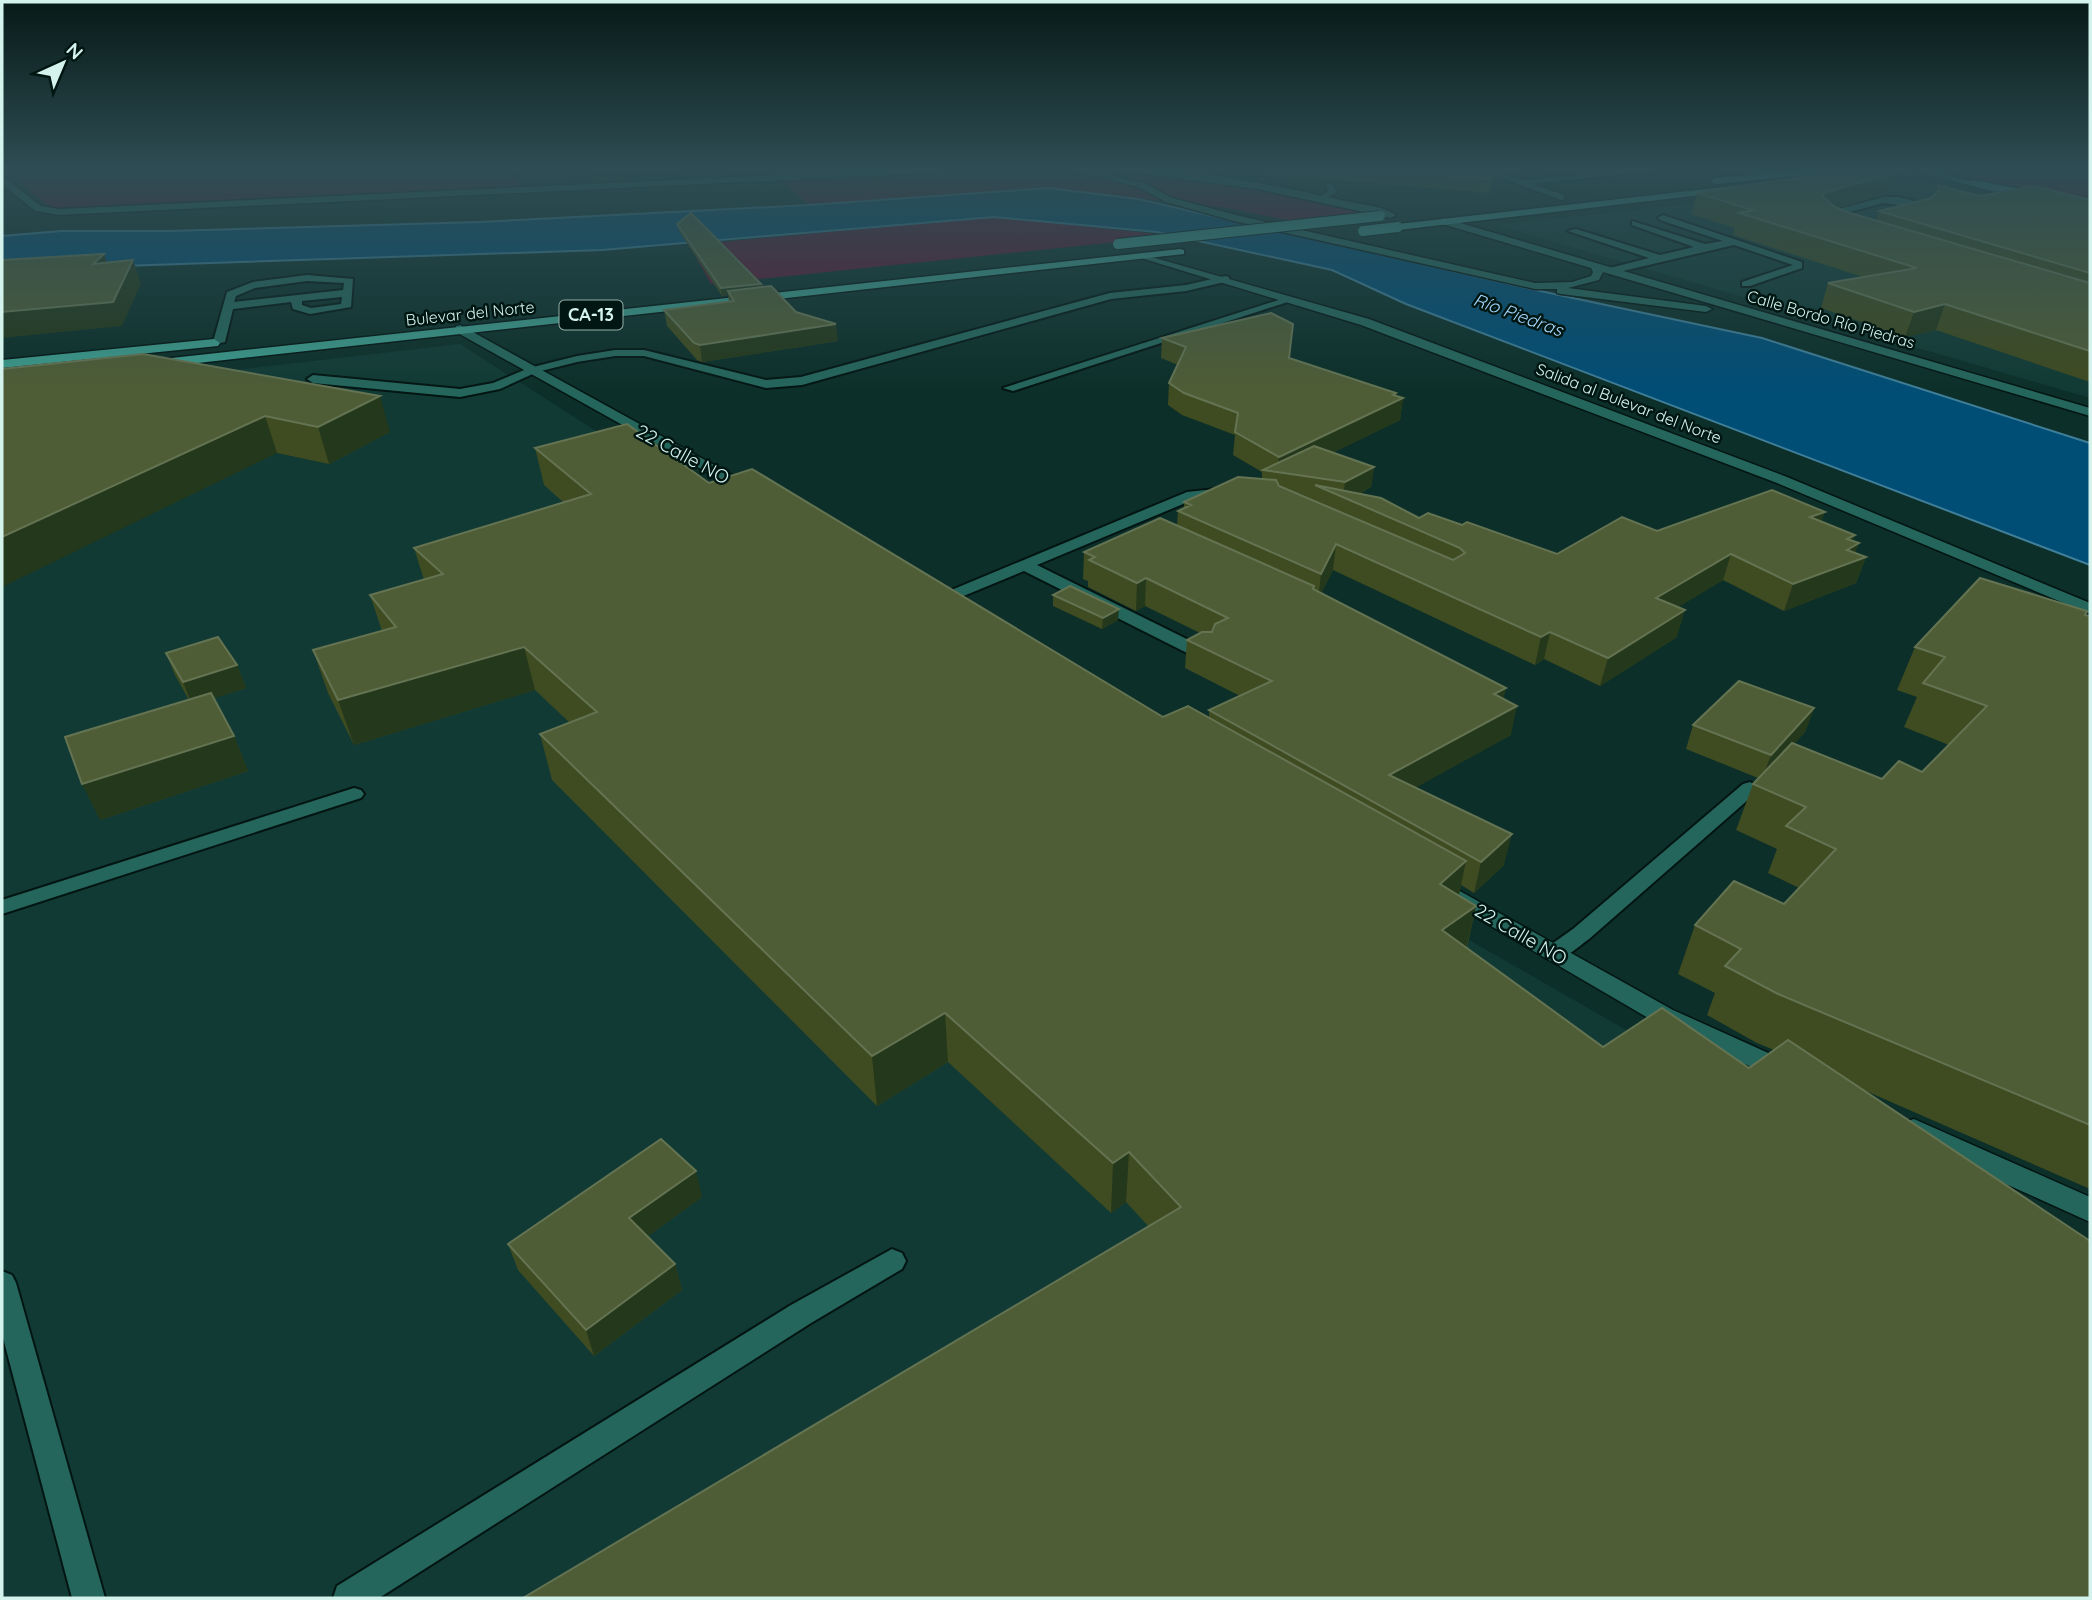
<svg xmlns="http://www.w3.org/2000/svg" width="2092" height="1600" font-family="Quicksand,sans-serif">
<rect width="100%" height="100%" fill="#0c2f29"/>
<g fill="#113a34">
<path d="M1915,180l175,42v176l-594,-173z"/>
<path d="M460,344l268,171 921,528 441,555h-2088v-1201z"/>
</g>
<g fill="#5e1733">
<path d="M5,170h507l12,19 -470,22z"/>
<path d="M1004,170c81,0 161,5 241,17 42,7 84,19 126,28l-74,7 -71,-14 -178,-20 -239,17 -29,-25z"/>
<path d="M1952,170h138v33l-94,-17 -56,-15z"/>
<path d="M994,217l181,19 -464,48 -22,-39z"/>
</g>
<path fill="#004d76" stroke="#3f7f99" stroke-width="2" d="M1048,188l90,11 416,95 208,44 328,105v122l-684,-261 -74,-34 -175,-38 -163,-15 -392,33 -600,20v-34l59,-5h108l310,-9 330,-17z"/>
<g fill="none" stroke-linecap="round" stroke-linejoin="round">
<defs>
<g id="service">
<path d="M1507,170h17l-19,5 17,5 111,-10h25l-126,14 32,11v4l-3,1 -70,-26z"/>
<path d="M1326,184h6l5,8 -13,8 -4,-3 8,-6z"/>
<path d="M1884,197h14l28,7 4,6 -8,6 -5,-3 3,-5 -36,-5 -54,14 -3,4 -8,-2 5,-6z"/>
<path d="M1663,215l139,47v6l-52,18h-8v-4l51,-17 -59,-20 -124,29 -5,-3 1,-2 43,-11 -81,-27 8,-2 84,26 34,-8 -62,-22v-4l73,23 18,-3 -63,-21 -2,-2z"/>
<path d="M307,275l46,4 -2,28 -41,7 -17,-5 -2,-7 -58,7 -8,33 -10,2 -2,-2 14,-50 26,-10zM307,281l37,2 -1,7 -109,12 2,-6 19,-8zM342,297l-1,7 -30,4 -9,-3v-4z"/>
<path d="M1225,276l4,1v4l-43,10 -75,8 -309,86 -36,3 -122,-32h-29l-38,6 -40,10 -37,17 -40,8 -147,-14 -6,-4 6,-4 147,14 33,-6 36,-15 48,-12 38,-6h29l122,30 35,-3 309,-84 76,-8z"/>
<path d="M1288,297l9,2 -284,92 -10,-3z"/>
<path d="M1225,488l7,4 -2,3 -35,4 -158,66 172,85 2,4 -2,4h-12l-173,-87 -75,31 -6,2 -8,-5 2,-3 250,-104z"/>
<path d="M1750,782l10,6 -3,4 -168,147c-13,9 -26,24 -43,19l-3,-5 3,-5 27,-19 170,-145z"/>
<path d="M354,788l7,2 3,4 -3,4 -359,116v-14z"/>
<path d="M892,1249l10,4 4,8 -4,8 -91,54 -432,275h-46l4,-12 454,-281z"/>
<path d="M2,1271l10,4 4,8 89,315h-33l-70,-264z"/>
</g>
<g id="minor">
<path d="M885,170h53l-5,3 -874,42 -24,-4 -33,-27v-7l3,1 36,28 18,3z"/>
<path d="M1073,170h15l56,13 28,15 68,18 295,67 37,-1 19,-6 2,-4 -2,-4 -152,-45 -1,-2 5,-3 647,190v8l-487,-144 -4,8 -31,8 138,18 6,3 -6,3 -145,-18 -4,-1v-4h-22l-301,-68 -68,-19 -28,-15z"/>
<path d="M1116,170c66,-5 163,16 229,31 15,3 38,5 51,14l-5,3 -134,-29z"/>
<path d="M460,325l294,162 3,3 -3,3h-10l-288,-161v-6z"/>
<path d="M1451,886l222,124 122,55 4,7 -4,7 -9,3 -9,-3 -122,-57 -212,-124 -3,-5 3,-5z"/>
<path d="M1914,1119l176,78v25l-186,-84 -4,-8 4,-8z"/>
</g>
<path id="tertiary" d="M1141,254l228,65 418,158 303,126v11l-313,-131 -416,-158 -220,-67z"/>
<path id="secondary" d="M1914,170h14l75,20 -5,3z"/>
<g id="trunk">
<path d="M1801,170h28l-5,3 -109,11 -5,-3 5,-3z"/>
<path d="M1877,170h30l-48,7 -5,-3z"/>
<path d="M1973,180l117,22v6l-120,-23v-4z"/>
<path d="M1733,186l3,1v4l-338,39 -5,-3 5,-3z"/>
<path d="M1180,249l4,1v4l-1031,114 -6,-4 6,-4z"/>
<path d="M214,339l6,4 -2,3 -216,22v-8z"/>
</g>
</defs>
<use href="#service" stroke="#031512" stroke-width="4"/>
<use href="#minor" stroke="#031512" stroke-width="3"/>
<use href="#tertiary" stroke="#031512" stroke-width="3"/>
<use href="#secondary" stroke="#031512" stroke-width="3"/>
<use href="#trunk" stroke="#031512" stroke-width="3"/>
<use href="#service" fill="#25665c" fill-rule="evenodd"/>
<use href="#minor" fill="#25665c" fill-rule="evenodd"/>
<use href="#tertiary" fill="#25665c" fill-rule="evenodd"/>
<use href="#secondary" fill="#2e7a6e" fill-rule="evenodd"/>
<use href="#trunk" fill="#3d9b8c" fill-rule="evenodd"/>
<defs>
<g id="trunk-bridge">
<path d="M1363,231l35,-4"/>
<path d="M1118,244l262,-28"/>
</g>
</defs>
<use href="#trunk-bridge" stroke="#031512" stroke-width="12" stroke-linecap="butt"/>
<use href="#trunk-bridge" stroke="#3d9b8c" stroke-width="10"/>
</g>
<g fill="#3f4b20">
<path d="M1217,170h269l7,3 -4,20z"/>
<path d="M1893,173l-7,21 -48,14 12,5 26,8 3,-10 52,-13 4,-4 3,-9 42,11 110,4v182l-154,-52 -31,7 -84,-29 7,-25 35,-6 -130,-42 2,-7 -44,-14 6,-21z"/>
<path d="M677,224l84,60 1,3 76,54 -136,21 -5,-2 -30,-34 -3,-16 65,-9 -1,-6 -6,1 -43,-65z"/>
<path d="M1162,338l127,20 107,35v3l7,2 -3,22 -68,33 42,14 -3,20 -12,7 60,24 43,7 95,29 100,-23 165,-9 31,19 3,12 10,4 -10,26 -72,28 -61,-31 -45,27 -1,30 -77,49 -56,-27 -9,6 -202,-95 -12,23 182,106 8,36 -95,52 88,78 -30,28 -13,-8 -2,10 17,11 -9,42 136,99 146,21 25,-18 -17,-7 -50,-28 8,-22 -37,-19 17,-49 89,-21 15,-16 -31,-15 9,-24 -41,-19 17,-46 5,-6 -72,-29 7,-24 121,-17 -9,24 -11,12 88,35 40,-7 27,-27 -45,-18 13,-30 -20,-7 18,-43 171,-32 4,1v573l-231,-101 -710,139 -23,-25 -15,11 -163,-151 -71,44 -325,-326 -12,-46 30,-11 -35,-33 -181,55 -26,-52 -15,-43 69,-19 -12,-36 54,-15 -10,-32 149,-46 -19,-17 -9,-37 174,35 454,234 46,1v-8l31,-14 -55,-28 2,-28 13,-7 -55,-27 -9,5 -48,-24v-6l-5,-2 1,-27 93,-27 1,-14 6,-3v-6l78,-23v-7l-29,-17 2,-20 -53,-20 -14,-10 1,-22 9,-18 -17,-7z"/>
<path d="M2,369l388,63 -61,32 -52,-11z"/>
<path d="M1053,595l65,25 -16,9 -49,-23z"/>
<path d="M166,653l71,12 9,23 -32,10 20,38 14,35 -148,49 89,-120 -14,-25z"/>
<path d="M702,1197l-54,39 27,28 7,26 -88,66 -76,-86 -10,-26z"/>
</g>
<g fill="#24381b">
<path d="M593,170h101v3l-99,7z"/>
<path d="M1893,173l-7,21 -69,20 7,-21z"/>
<path d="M104,254l8,23 -19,-13z"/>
<path d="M133,260l8,23 -19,43 -120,12v-26z"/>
<path d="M761,284l1,8 -34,-1v4l-6,1 -1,-8z"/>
<path d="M1945,304l-9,26 -31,7 9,-25z"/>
<path d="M836,324l2,17 -136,21 -2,-17z"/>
<path d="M1396,393l-1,9 8,-4 -3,22 -111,54 -12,-2 2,-15z"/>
<path d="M380,396l10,36 -61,32 -11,-37z"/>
<path d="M265,416l12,37 -275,134v-50z"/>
<path d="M1374,467l-3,20 -23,12 -5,-1 2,-16z"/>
<path d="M1825,512l-9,25 -6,-20z"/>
<path d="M1855,535l-5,13 9,-5 -7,19 14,-5 -10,26 -72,28 9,-27 54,-45z"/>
<path d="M1336,544l-3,26 -15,30 3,-26z"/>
<path d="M1731,554l-8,26 -74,45 7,-27z"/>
<path d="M1146,578l-1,28 -9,5 1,-28z"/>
<path d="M1119,609l-1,11 -16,9 1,-11z"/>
<path d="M1685,610l-8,27 -77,49 8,-28z"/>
<path d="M1550,632l-6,27 -9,6 6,-28z"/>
<path d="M524,647l11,43 -181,55 -16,-45z"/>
<path d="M237,665l9,23 -54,17 -9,-23z"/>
<path d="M1506,688l-6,27 17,-9 -6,29 -127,70 5,-30 105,-81z"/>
<path d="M1814,708l-9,24 -43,47 9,-24z"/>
<path d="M234,736l14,35 -148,49 -18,-36z"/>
<path d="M1512,834l-8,31 -30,28 7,-31z"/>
<path d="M1466,861l-10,48 -16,-25z"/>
<path d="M1476,906l-11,48 -23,-24z"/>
<path d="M945,1013l3,49 -71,44 -5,-50z"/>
<path d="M1129,1152l-3,50 -15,11 2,-50z"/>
<path d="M696,1171l6,26 -65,47 -8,-26z"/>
<path d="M675,1264l7,26 -88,66 -8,-26z"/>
</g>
<g fill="#4f5d36" stroke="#647453" stroke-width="2">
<path d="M1379,170h107l7,3 -1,6z"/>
<path d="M1849,170h30l14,3 -69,20 -1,4 12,10 15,6 240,70v68l-145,-47 -31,8 -86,-29 89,-15 -178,-55 14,-3 -56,-17z"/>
<path d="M1938,185l42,11 54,-10 56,14v73l-211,-62 52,-13 8,-8z"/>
<path d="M691,213l70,71 -40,4 -44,-64z"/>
<path d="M104,254l-11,10 40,-4 -20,42 -111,10v-52z"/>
<path d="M771,286l25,26 40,12 -136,21 -6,-2 -30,-33 70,-9 -6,-10z"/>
<path d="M1271,313l22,11 -4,34 107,35 -3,2 10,3 -124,59 -44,-25 3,-19 -54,-20 -15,-10 17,-36 -24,-9z"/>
<path d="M143,354l237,42 -62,31 -53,-11 -263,121v-168z"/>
<path d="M627,424l82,59 43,-14 411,248 25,-11 278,155 -26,23 36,22 -34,24 161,117 59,-39 87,60 39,-28 302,201v357h-1567l658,-391 -52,-55 -16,11 -168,-150 -73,43 -332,-322 57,-22 -73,-65 -186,53 -25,-50 83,-23 -26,-32 73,-21 -29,-26 177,-54 -56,-46z"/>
<path d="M1314,446l60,21 -29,15 -82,-12z"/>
<path d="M1238,477l38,3 3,6 174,74 12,-7 -5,-5 -145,-63 66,13 38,20 9,-5 34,12 5,-3 90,32 65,-37 35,14 115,-41 53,22 -15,5 45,18 -8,4 12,4 -12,7 19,7 -73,27 -62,-30 -75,44 29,12 -77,48 -58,-26 -9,5 -205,-93 -15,30 -143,-63 13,-6 -7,-3z"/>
<path d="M1160,518l154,68 -1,3 193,99 -12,6 23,12 -128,69 123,59 -31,28 -272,-152 63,-29 -85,-41 15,-8h10l3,-8 13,-6 -82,-40 -9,5 -48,-23 6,-3 -11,-5z"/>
<path d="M1980,578l107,33 -2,4 5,1v509l-312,-131 -53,-28 16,-17 -46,-24 39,-44 50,23 52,-55 -50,-23 20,-19 -53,-23 39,-41 90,36 17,-18 23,11 65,-66 -64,-23 22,-26 -30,-10z"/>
<path d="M1070,586l49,23 -16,9 -50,-23z"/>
<path d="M218,637l19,28 -54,17 -17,-29z"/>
<path d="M1739,681l75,27 -43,47 -78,-30z"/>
<path d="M211,693l23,43 -152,48 -17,-47z"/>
<path d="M661,1139l35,32 -67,47 46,46 -89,66 -78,-86z"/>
</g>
<linearGradient id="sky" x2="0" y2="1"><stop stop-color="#071a17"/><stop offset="0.43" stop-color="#2e4d54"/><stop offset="1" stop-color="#2e4d54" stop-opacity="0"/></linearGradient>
<rect width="2092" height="394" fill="url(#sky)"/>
<g text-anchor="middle" stroke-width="5" stroke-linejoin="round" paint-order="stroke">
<g font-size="16" fill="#d3f3ec" stroke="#001612">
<text transform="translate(470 313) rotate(-6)" y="6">Bulevar del Norte</text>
<text transform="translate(1831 319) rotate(16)" y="6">Calle Bordo Río Piedras</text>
<text transform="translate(1629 403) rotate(21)" y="6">Salida al Bulevar del Norte</text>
</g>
<rect fill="#001612" stroke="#94b1ab" stroke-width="2" x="559.5" y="300.5" width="63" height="29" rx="5"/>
<g font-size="18" font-weight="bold" fill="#d3f3ec">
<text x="591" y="321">CA-13</text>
</g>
<g font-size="18" font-style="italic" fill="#a3d6fc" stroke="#001612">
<text transform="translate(1518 315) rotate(20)" y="6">Río Piedras</text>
</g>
<g font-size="19" fill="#d3f3ec" stroke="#001612">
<text transform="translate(683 454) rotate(29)" y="7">22 Calle NO</text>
<text transform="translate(1521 934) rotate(30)" y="7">22 Calle NO</text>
</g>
</g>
<rect width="2092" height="1600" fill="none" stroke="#d3f3ec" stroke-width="7"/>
<g transform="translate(63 63) rotate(44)" stroke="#001612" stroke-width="5" paint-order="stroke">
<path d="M0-5L12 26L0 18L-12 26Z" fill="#d3f3ec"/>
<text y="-10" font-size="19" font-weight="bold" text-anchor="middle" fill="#d3f3ec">N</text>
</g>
</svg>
